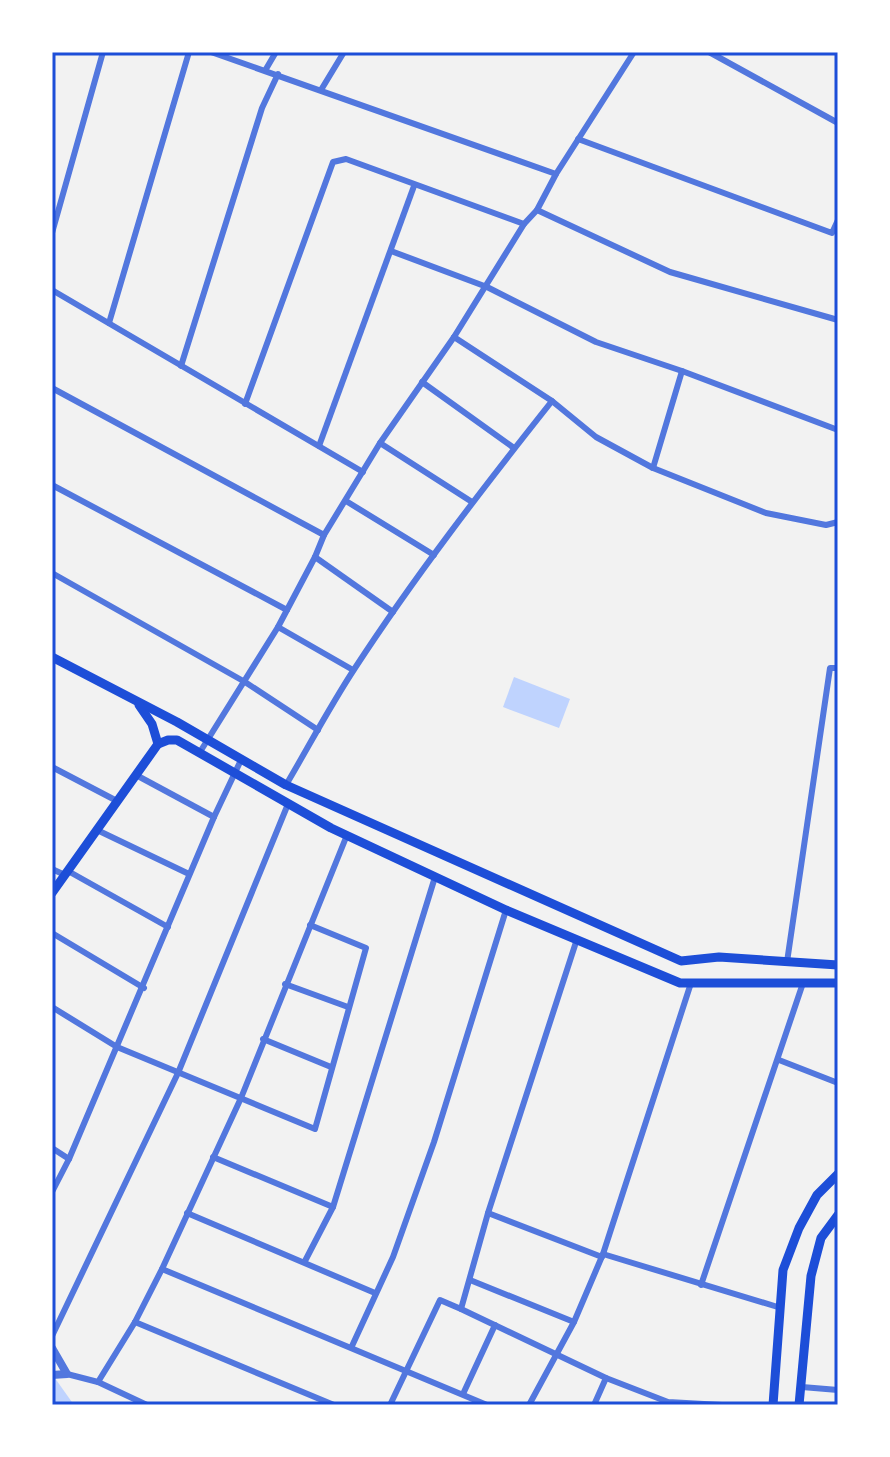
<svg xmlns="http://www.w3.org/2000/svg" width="890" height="1457" font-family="Spectral,serif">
<rect width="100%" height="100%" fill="#f2f2f2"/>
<g fill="#bfd3fe">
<path d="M514,677l56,22 -11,29 -56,-21z"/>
<path d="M52,1374l22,31h-22z"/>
</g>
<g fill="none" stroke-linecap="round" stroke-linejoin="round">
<g stroke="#5277de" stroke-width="6">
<path d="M211,52l345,122"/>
<path d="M709,52l129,71"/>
<path d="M266,69l10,-17"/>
<path d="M321,90l23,-38"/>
<path d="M578,139l254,94 6,-13"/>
<path d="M537,210l133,62 168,48"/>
<path d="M52,233l51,-181"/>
<path d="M391,251l96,36 109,55 86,29 156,59"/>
<path d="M52,290l311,182"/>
<path d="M109,323l80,-271"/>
<path d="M454,337l98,64 44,36 57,31 113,45 60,12 12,-3"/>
<path d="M181,366l81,-258 16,-34"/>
<path d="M422,382l92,66"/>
<path d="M52,388l272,147"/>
<path d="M245,404l88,-242 13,-3 178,65"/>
<path d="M380,443l92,59"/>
<path d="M319,446l95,-260"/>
<path d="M653,468l29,-97"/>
<path d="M52,485l235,125"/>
<path d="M346,501l88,54"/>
<path d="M315,557l78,55"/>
<path d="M52,573l193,109 73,48"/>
<path d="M278,627l75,43"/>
<path d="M200,752l78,-125 37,-70 9,-22 56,-92 74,-106 70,-113 13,-14 19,-36 78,-122"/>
<path d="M52,767l65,34"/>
<path d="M136,775l78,42"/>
<path d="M286,785c23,-39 44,-79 69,-117 60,-92 128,-180 197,-267"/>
<path d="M97,830l92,44"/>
<path d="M52,869l13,6"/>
<path d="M68,871l100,56"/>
<path d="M52,933l92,55"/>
<path d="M787,962l43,-294h8"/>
<path d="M285,984l63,23"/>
<path d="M52,1007l65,40 198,82 51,-181 -56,-23"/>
<path d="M263,1039l68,28"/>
<path d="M779,1060l59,23"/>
<path d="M52,1148l17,11"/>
<path d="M213,1157l120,50"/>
<path d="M52,1192l17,-33 145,-342 27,-57"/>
<path d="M187,1213l188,80"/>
<path d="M488,1213l114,44"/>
<path d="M603,1254l178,54"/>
<path d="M305,1261l28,-54 102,-330"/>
<path d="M162,1269l325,136"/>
<path d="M470,1280l104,42"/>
<path d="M701,1285l102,-302"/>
<path d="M461,1309l145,69 62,24 54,3"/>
<path d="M135,1322l199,83"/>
<path d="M52,1336l126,-263 110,-269"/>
<path d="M352,1346l41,-89 41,-115 72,-232"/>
<path d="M67,1374l31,8 37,-60 27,-53 79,-171 106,-263"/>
<path d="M98,1382l49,23"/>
<path d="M802,1387l36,3"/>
<path d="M463,1394l32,-69"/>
<path d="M390,1405l50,-105 21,9 27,-96 89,-274"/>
<path d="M529,1405l45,-83 29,-68 88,-271"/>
<path d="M594,1405l12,-27"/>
</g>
<path stroke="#5277de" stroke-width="8" d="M52,1348l15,26 -15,1"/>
<g stroke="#1d4ed8" stroke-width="9">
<path d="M52,657l125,65 109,63 395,176 38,-4 119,8"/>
<path d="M139,705l13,19 6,20"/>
<path d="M158,744l10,-4h9l154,88 175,82 174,73h158"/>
<path d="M52,893l106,-149"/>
<path d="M773,1405l10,-135 16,-42 18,-33 21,-21"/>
<path d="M799,1405l12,-129 10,-38 17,-23"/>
</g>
</g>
<rect width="890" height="1457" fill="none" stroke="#ffffff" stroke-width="108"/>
<rect x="54" y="54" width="782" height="1349" fill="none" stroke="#1d4ed8" stroke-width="3"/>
</svg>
